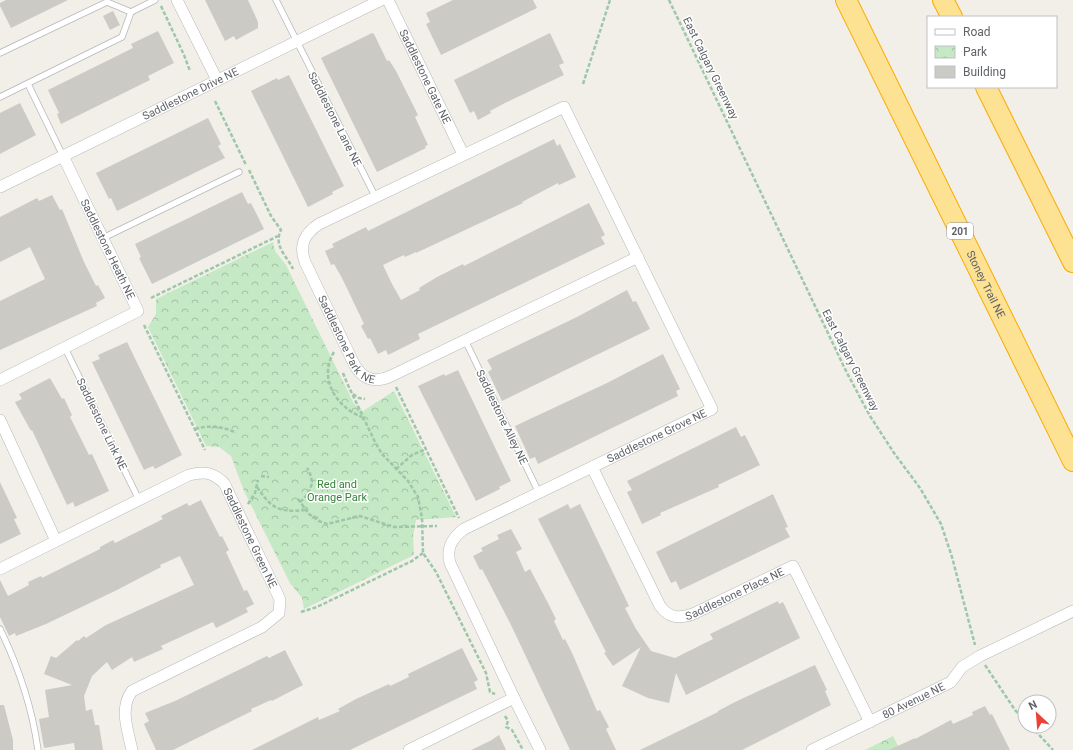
<svg xmlns="http://www.w3.org/2000/svg" width="1073" height="750" font-family="Roboto,sans-serif">
<defs>
<pattern id="park-crowns" width="20" height="18" patternUnits="userSpaceOnUse"><rect width="20" height="18" fill="#c5e8c5"/><path d="M2 6a3 3 0 1 1 6 0M12 15a3 3 0 1 1 6 0" fill="none" stroke="#a3c0a4"/></pattern>
</defs>
<rect width="100%" height="100%" fill="#f1efe8"/>
<g fill="url(#park-crowns)">
<path d="M273,242l2,9 11,14 68,139 9,7 31,-20 62,126 -40,3 -3,16 1,19 -110,54 -2,-11 -12,-15 -46,-92 -13,-35 -12,-9 -13,-1 -58,-119 8,-13v-15z"/>
<path d="M893,736l7,14h-35z"/>
</g>
<g fill="#cccac5">
<path d="M6,0h62l-57,28 -11,-22v-3z"/>
<path d="M205,0h43l10,22v6l-22,12 -2,-4 -9,5z"/>
<path d="M453,0h80l4,8 -96,47 -15,-31 4,-2 -4,-9z"/>
<path d="M113,11l7,14 -10,5 -7,-14z"/>
<path d="M158,31l16,32 -26,13 2,4 -89,44 -4,-10 2,-1 -11,-23 85,-42 -2,-4z"/>
<path d="M372,33l2,1 13,27 2,-1 7,11 22,44 -3,2 13,28 -3,1 1,2 -49,24 -56,-114z"/>
<path d="M550,33l14,30 -5,2 5,10 -59,28 -15,8 1,2 -13,7 -4,-9 -4,2 -16,-33z"/>
<path d="M289,75l55,111 -12,6 1,2 -25,13 -57,-116 26,-13 1,2z"/>
<path d="M20,103l16,32 -36,19v-41z"/>
<path d="M208,118l13,26 -3,2 7,12 -108,53 -6,-13 -2,1 -13,-26z"/>
<path d="M554,139l3,7 3,-2 16,33 -17,8 -1,-2 -36,19 1,1 -107,50v-1l-11,5 -1,-2 -21,10 9,19 9,16 19,-10 -1,-2 18,-11 26,-13 1,2 125,-63 16,32 -4,2 4,7 -187,90 2,5 -32,16 -2,-5 -8,4 -8,-16 -2,1 -7,-13 3,-2 -22,-46 -8,-14 -3,1 -6,-14 9,-4 -2,-3 34,-17 2,4z"/>
<path d="M242,192l6,12 3,-1 13,26 -112,55 -13,-26 2,-1 -6,-13z"/>
<path d="M52,195l8,15 2,-1 22,53 12,24 2,-1 7,13 -9,5 1,3 -97,44v-49l45,-22 -15,-32 -30,15v-45l37,-19 2,3z"/>
<path d="M627,290l6,12 3,-1 14,28 -148,72 -14,-29 4,-3 -5,-9 90,-43z"/>
<path d="M127,342l55,113 -27,14 -2,-3 -9,4 -52,-108 8,-3 -2,-4z"/>
<path d="M663,354l17,35 -4,2 2,5 -140,68 -3,-7 -5,2 -15,-33 92,-43z"/>
<path d="M458,370l53,111 -12,6 1,2 -24,12 -58,-115 26,-12 1,2z"/>
<path d="M50,378l12,21 2,-1 8,17 -2,2 19,38 3,-1 17,37 -34,16 -2,-5 -6,3 -35,-75 -1,1 -16,-29 7,-3 -3,-5z"/>
<path d="M736,427l5,10 4,-2 15,30 -42,20 1,2 -59,26 1,2 -19,9 -15,-32 5,-2 -5,-9z"/>
<path d="M0,482l17,36 -3,1 7,15 -21,10z"/>
<path d="M773,494l15,33 -3,1 5,9 -110,53 -4,-9 -5,2 -15,-31z"/>
<path d="M201,500l19,37 2,-1 7,14 -3,2 18,39 3,-1 7,14 -8,4 2,4 -32,16 -3,-6 -52,24 2,3 -29,13 -2,-5 -20,13 -5,-8 -15,14 -8,20 2,15 6,-2 3,16h4l4,25h-28l-1,-7 -30,5 -5,-29 10,-2 -4,-27 27,-5 -28,-11 7,-18 5,2 21,-18 1,1 6,-5 2,2 20,-13 88,-40 -14,-29 -20,9 1,2 -46,24 -69,33 -30,12 -1,-3 -6,3 -9,-19v-37l8,16 21,-11 -1,-3 13,-6 1,2 58,-29v-2l13,-7 2,3 48,-24 -2,-3 26,-13 2,3z"/>
<path d="M568,504l2,5 10,-5 49,102 -4,2 11,21 15,22 24,7 38,-19 -3,-5 68,-33 1,3 4,-2 17,36 -114,57 -10,-22 -7,30 -21,-5 -26,-12 19,-39 -28,19 -9,-13 2,-1 -68,-133z"/>
<path d="M511,529l11,20 -6,3 9,20 5,-3 18,34 8,16 -2,2 9,19 2,-1 8,16 24,56 3,-1 9,17 -3,2 10,21h-46l-59,-125 -29,-56 -2,1 -7,-14 10,-5 -2,-3 18,-9 -2,-4z"/>
<path d="M462,648l16,32 -4,2 3,7 -127,61h-98l66,-33 1,3 21,-9 -2,-2 18,-10 33,-15 1,2 19,-9 -1,-3z"/>
<path d="M285,650l18,35 -31,16 -1,-1 -20,9 1,2 -79,39h-17l-12,-26 5,-3 -4,-8 30,-12 92,-45 2,2z"/>
<path d="M815,665l12,25 -2,1 6,14 -89,45h-102l78,-38v-1l17,-9z"/>
<path d="M0,705h4l9,35v10h-13z"/>
<path d="M985,706l5,9 2,-1 18,36h-121l26,-12v1l36,-19 2,4 20,-9 -1,-3z"/>
<path d="M499,735l7,15h-35l19,-9z"/>
</g>
<g fill="none" stroke-linecap="round" stroke-linejoin="round">
<defs>
<g id="service">
<path d="M276,0l99,196"/>
<path d="M0,53l107,-51 24,10"/>
<path d="M28,84l35,72"/>
<path d="M0,97l122,-60 9,-25 24,-12"/>
<path d="M103,238l136,-66"/>
<path d="M465,340l74,153"/>
<path d="M65,348l74,152"/>
<path d="M0,629c19,39 32,78 38,121"/>
</g>
<g id="minor">
<path d="M177,0l40,80"/>
<path id="s1" d="M388,0l75,154"/>
<path id="s2" d="M0,187l381,-187"/>
<path d="M0,380l138,-69 -75,-155"/>
<path d="M0,420l56,121"/>
<path id="s3" d="M592,467l68,139c9,12 19,13 33,8l100,-48 77,156"/>
<path id="s4" d="M0,569l189,-94c15,-4 23,-3 35,8l53,110 3,7 -1,13 -17,14 -130,64c-13,17 -4,40 0,59"/>
<path d="M409,750l105,-52"/>
<path id="s5" d="M540,750l-26,-52 -64,-135c-4,-15 2,-25 14,-34l248,-120 -148,-302 -245,117c-15,10 -20,21 -14,38l50,104c9,14 21,17 36,10l247,-119"/>
<path id="s6" d="M812,750l139,-68 11,-15 18,-11 93,-45"/>
</g>
<g id="motorway">
<path id="s7" d="M846,0l227,461"/>
<path d="M943,0l9,17"/>
<path d="M986,87l87,175"/>
</g>
</defs>
<use href="#service" stroke="#b5b8bc" stroke-width="7"/>
<use href="#minor" stroke="#b5b8bc" stroke-width="12"/>
<use href="#motorway" stroke="#f9ab00" stroke-width="22"/>
<g stroke="#9cc7a9" stroke-width="2.5" stroke-dasharray="4 2" stroke-linecap="butt">
<path d="M669,0l178,373 23,43 24,37 26,35 21,36 11,33 23,88"/>
<path d="M161,6l23,49 6,16"/>
<path d="M583,84l27,-84"/>
<path d="M215,101l31,64"/>
<path d="M249,170l22,46 10,14c-8,16 6,26 12,39"/>
<path d="M151,298l127,-62"/>
<path d="M144,325l61,125"/>
<path d="M334,352c-16,26 2,55 28,65"/>
<path d="M343,373l4,10 28,59 7,12 26,27 10,16 4,21 1,35 13,19 50,101 4,19 5,2"/>
<path d="M396,387l63,131"/>
<path d="M353,394l6,4 6,1"/>
<path d="M195,429c14,-4 28,-3 41,4"/>
<path d="M396,469l16,-14 14,-6"/>
<path d="M261,476l8,1"/>
<path d="M257,487c14,21 22,26 48,23"/>
<path d="M298,499l11,15 10,7 8,3 33,-8 34,11 43,-1"/>
<path d="M300,502c11,-10 16,-20 7,-34"/>
<path d="M248,504l7,-11 3,-13"/>
<path d="M301,612l16,-5 95,-46 11,-8"/>
<path d="M985,665l30,45 10,10"/>
<path d="M505,716l3,5 -2,6 6,3 11,20"/>
<path d="M1031,726l22,24"/>
</g>
<use href="#service" stroke="#fff" stroke-width="5.5"/>
<use href="#minor" stroke="#fff" stroke-width="11"/>
<use href="#motorway" stroke="#fde293" stroke-width="20"/>
</g>
<g text-anchor="middle" stroke-width="3" stroke-linejoin="round" paint-order="stroke">
<rect fill="#fff" stroke="#8f9295" stroke-width="1" x="947" y="223" width="26" height="16" rx="3"/>
<g font-size="10" font-weight="bold" fill="#5f6368">
<text x="960" y="235">201</text>
</g>
<g font-size="11" fill="#5f6368" stroke="#fff">
<text transform="translate(711 68) rotate(64)" y="4">East Calgary Greenway</text>
<text dy="4" stroke="none"><textPath href="#s1" startOffset="85">Saddlestone Gate NE</textPath></text>
<text dy="4" stroke="none"><textPath href="#s2" startOffset="212">Saddlestone Drive NE</textPath></text>
<text transform="translate(335 119) rotate(63)" y="4">Saddlestone Lane NE</text>
<text transform="translate(108 249) rotate(64)" y="4">Saddlestone Heath NE</text>
<text dy="4" stroke="none"><textPath href="#s7" startOffset="317">Stoney Trail NE</textPath></text>
<text dy="4" stroke="none"><textPath href="#s5" startOffset="1264">Saddlestone Park NE</textPath></text>
<text transform="translate(851 360) rotate(63)" y="4">East Calgary Greenway</text>
<text transform="translate(502 417) rotate(64)" y="4">Saddlestone Alley NE</text>
<text transform="translate(102 424) rotate(64)" y="4">Saddlestone Link NE</text>
<text dy="4" stroke="none"><textPath href="#s5" startOffset="461">Saddlestone Grove NE</textPath></text>
<text dy="4" stroke="none"><textPath href="#s4" startOffset="310">Saddlestone Green NE</textPath></text>
<text dy="4" stroke="none"><textPath href="#s3" startOffset="238">Saddlestone Place NE</textPath></text>
<text dy="4" stroke="none"><textPath href="#s6" startOffset="113">80 Avenue NE</textPath></text>
</g>
<g font-size="11" fill="#348238" stroke="#fff">
<text x="337" y="488">Red and<tspan x="337" dy="13">Orange Park</tspan></text>
</g>
</g>
<rect x="927" y="16" width="130" height="72" fill="#ffffff" stroke="#bfc1c3"/>
<rect x="935" y="29" width="20" height="6" fill="#ffffff" stroke="#bfc1c3"/>
<text x="963" y="36" font-size="12" fill="#5f6368">Road</text>
<rect x="935" y="46" width="20" height="12" fill="url(#park-crowns)" stroke="#bfc1c3"/>
<text x="963" y="56" font-size="12" fill="#5f6368">Park</text>
<rect x="935" y="66" width="20" height="12" fill="#cccac5" stroke="#bfc1c3"/>
<text x="963" y="76" font-size="12" fill="#5f6368">Building</text>
<g transform="translate(1037 714) rotate(334)"><circle r="19" fill="#ffffff" stroke="#bfc1c3"/>
<path d="M0-3L7 15L0 10L-7 15Z" fill="#ea4335"/>
<text y="-6" font-size="11" font-weight="bold" text-anchor="middle" fill="#5f6368">N</text>
</g>
</svg>
